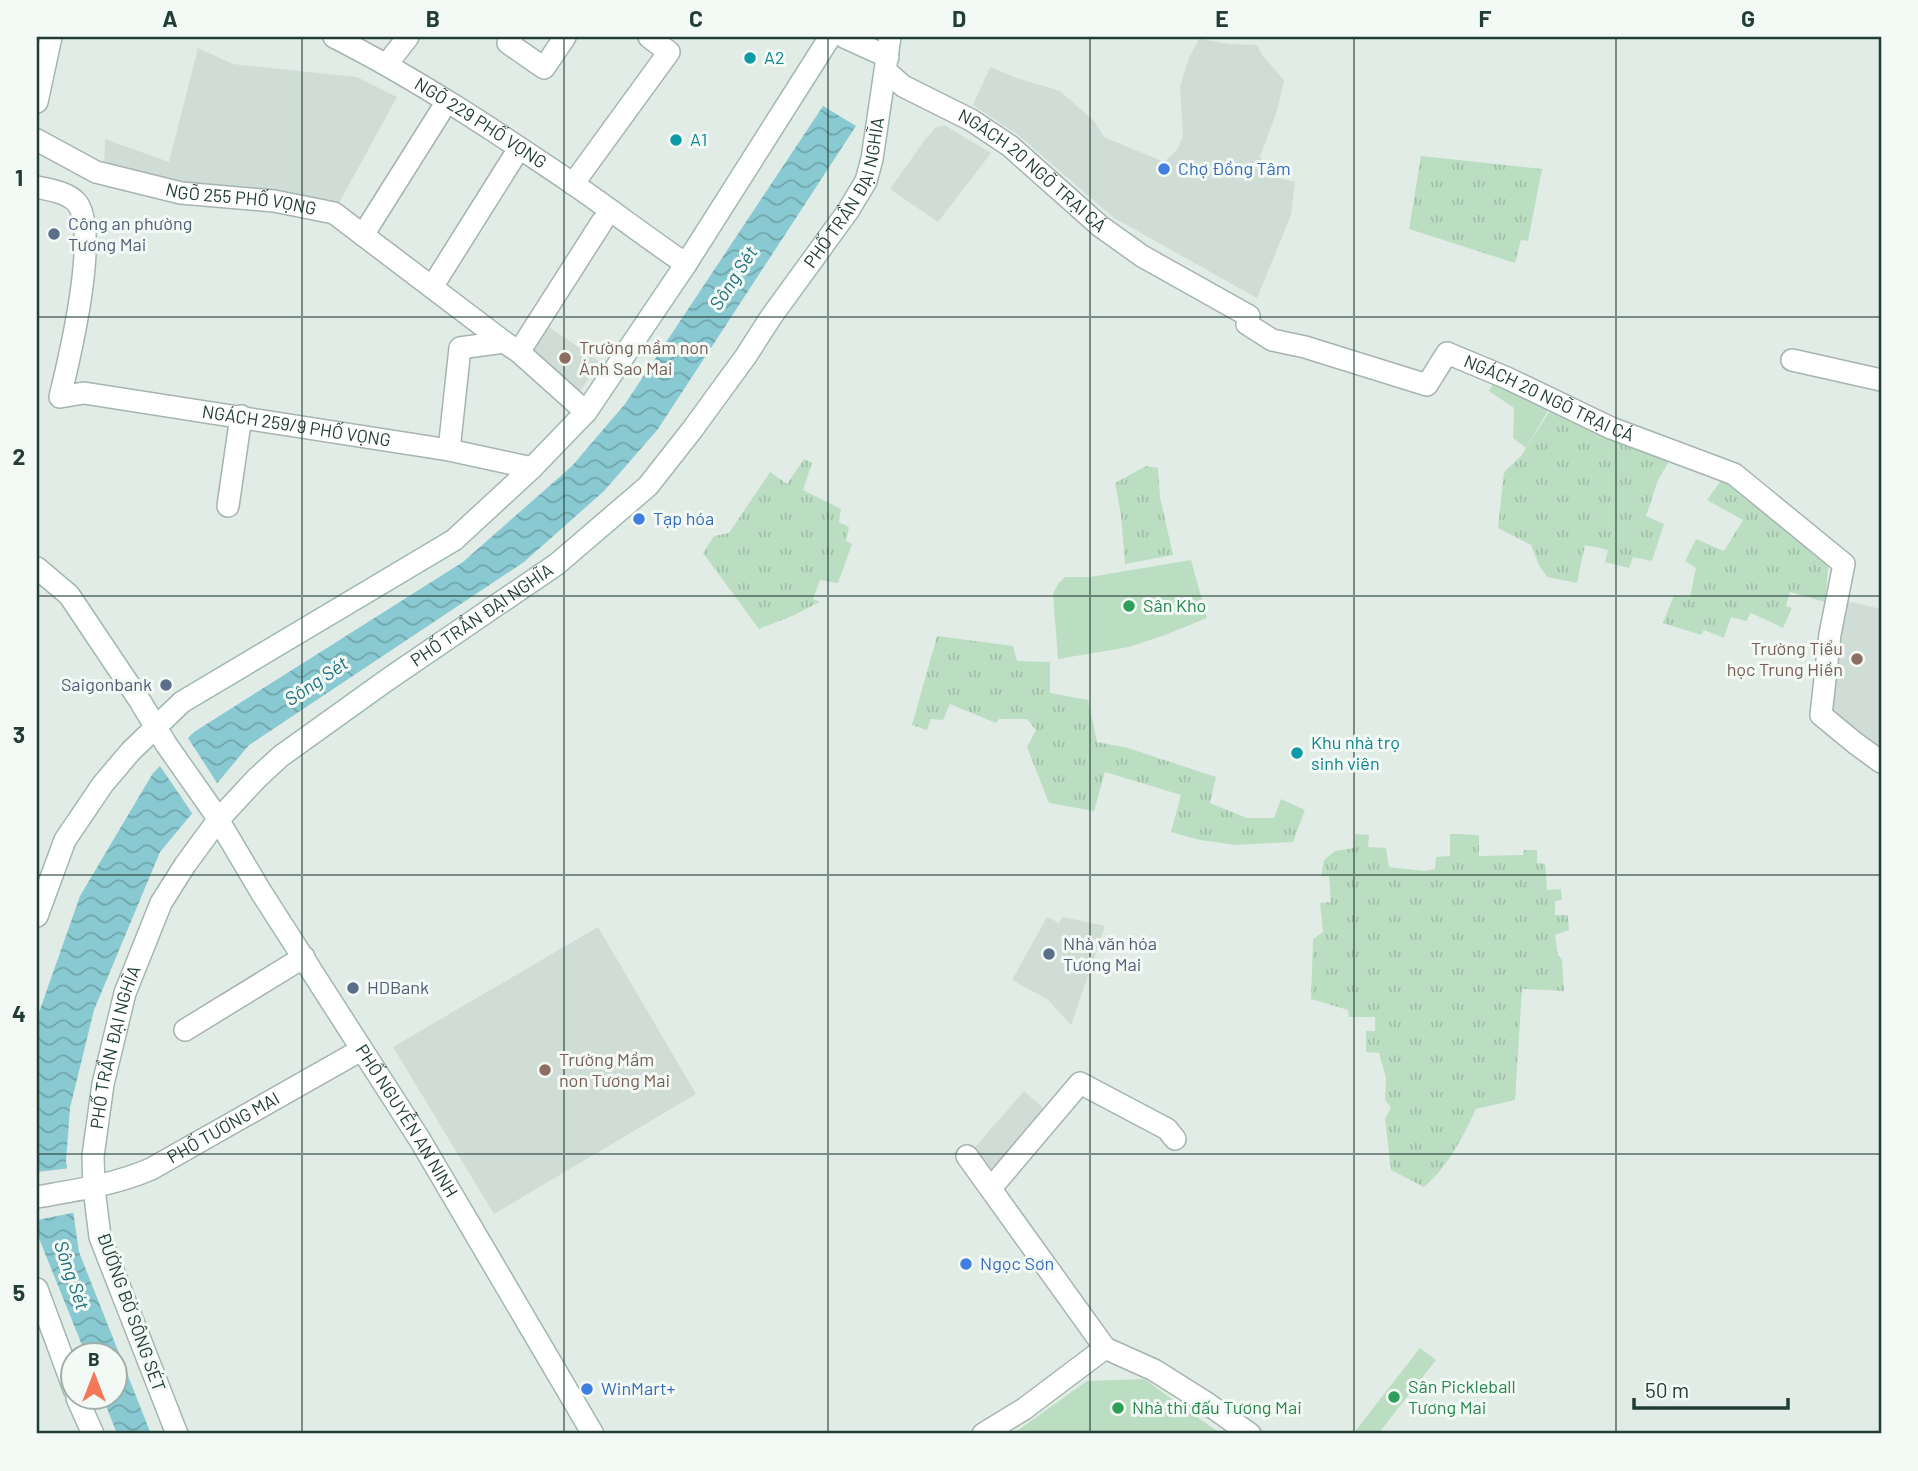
<svg xmlns="http://www.w3.org/2000/svg" width="1918" height="1471" font-family="Barlow,sans-serif">
<defs>
<pattern id="grass-tufts" width="24" height="20" patternUnits="userSpaceOnUse" patternTransform="scale(1.75)"><rect width="24" height="20" fill="#bbdec2"/><path d="M3 7l-1-3M5 7V3M7 7l1-3M15 17l-1-3M17 17v-4M19 17l1-3" fill="none" stroke="#a0bfa7"/></pattern>
<pattern id="water-waves" width="16" height="10" patternUnits="userSpaceOnUse" patternTransform="scale(1.75)"><rect width="16" height="10" fill="#89cad2"/><path d="M0 5q4-4 8 0t8 0" fill="none" stroke="#70a5ab"/></pattern>
</defs>
<rect width="100%" height="100%" fill="#e2ece7"/>
<g fill="#d0dcd6">
<path d="M1199,39l31,5 27,1 5,10 22,25 -7,31 -17,46 15,20 20,5 -4,33 -34,83 -143,-80 -97,-84 -44,-29 17,-38 27,11 43,13 34,30 10,16 60,25 13,-12 6,-14 -3,-49 9,-29z"/>
<path d="M198,48l35,16 124,13 40,20 -63,115 -152,-24 -78,-21 1,-28 64,23z"/>
<path d="M944,125l47,28 -53,69 -48,-33 34,-48 11,-13z"/>
<path d="M546,325l54,37 -22,32 -46,-41 -2,-5z"/>
<path d="M1842,600l39,9v147l-55,-41z"/>
<path d="M1047,917l12,6 4,-6 42,9 -34,99 -24,-26 -35,-19z"/>
<path d="M598,927l98,167 -202,120 -101,-167z"/>
<path d="M1024,1091l25,22 -58,70 -21,-30z"/>
</g>
<g fill="url(#grass-tufts)">
<path d="M1421,156l121,13 -14,72 -7,-1 -6,23 -106,-34z"/>
<path d="M1551,409l122,46 -15,25 -12,36 18,8 -12,37 -19,-4 -4,11 -24,-6 3,-12 -23,-5 -8,38 -30,-6 -8,-12 -8,-20 -33,-17 6,-56 17,-16z"/>
<path d="M804,459l8,4 -9,27 38,19 -2,13 10,5 -3,14 6,3 -14,39 -18,-3 -7,19 7,3 -28,14 -33,13 -56,-76 11,-17 15,-3 41,-61 17,12z"/>
<path d="M1146,466l12,2 2,29 13,58 -48,9 -4,-49 -6,-32z"/>
<path d="M1725,475l104,81 -4,46 -35,-10 -4,14 6,2 -9,20 -32,-15 -5,8 -15,-4 -7,21 -20,-8 -3,5 -38,-12 11,-28 16,2 6,-29 -11,-7 11,-22 28,12 19,-31 -36,-20z"/>
<path d="M937,636l76,10 4,15 33,1v31l38,7 9,42 31,6 88,29 -6,26 37,15h27l7,-19 24,11 -12,32 -57,3 -36,-5 -29,-8 10,-37 -76,-23 -11,39 -45,-8 -22,-56 9,-17 -9,-11h-28l-3,4 -46,-19 -7,16 -12,-1 -4,11 -15,-5z"/>
<path d="M1355,834l14,1 -1,12 18,1 3,19 35,4 11,-2 1,-12 14,-1v-22l29,1v21l44,-1 1,-5h13v13l8,1 2,26 14,-1 1,11 -7,1v14h13l1,15 -14,5 3,21 4,3 2,32 -42,-2 -7,111 -39,9c-14,29 -27,57 -52,78l-33,-17 -6,-51 6,-12 -6,-7 1,-22 -7,-25 -13,-1v-21h9v-14h-26l-1,-7 -37,-11 2,-60 10,-7 -3,-29 11,-1 -2,-26h-8l3,-16 11,-9 19,-3z"/>
</g>
<g fill="#bbdec2">
<path d="M1497,377l55,27 -26,44 -13,-10 1,-30 -25,-17z"/>
<path d="M1191,560l16,58 -42,17 -36,12 -71,12 -5,-65 5,-10 7,-7h25z"/>
<path d="M1420,1348l16,12 -58,74h-25z"/>
<path d="M1144,1379l77,55h-208l74,-53z"/>
</g>
<path fill="url(#water-waves)" d="M823,106l33,20 -198,303 -54,62 -80,71 -275,183 -89,107 -66,158 -24,98 -4,53 13,91 72,182h-34l-14,-36h13v-42l-30,-1 -48,-119 -1,-8v-210l43,-122 73,-123 41,-41 269,-170 109,-96 53,-62z"/>
<g fill="#e2ece7">
<path d="M186,735l33,51 -25,30 -36,-53z"/>
<path d="M71,1168l6,44 -40,8v-48z"/>
</g>
<g fill="none" stroke-linecap="round" stroke-linejoin="round">
<defs>
<g id="street">
<path id="s1" d="M334,37c83,42 161,94 238,146 38,26 75,55 114,81"/>
<path d="M512,37l-4,6 36,25 21,-31"/>
<path d="M387,64l21,-27"/>
<path id="s2" d="M886,71l17,15 68,34 39,26 90,80 42,30 107,60 -2,8 25,16 33,7 122,38 20,-32 60,25 104,50 123,46 110,90 -14,70 -9,81 34,28 26,19"/>
<path id="s3" d="M37,140l59,32 85,21 93,8 60,12 170,129 15,10 67,60"/>
<path d="M573,184l96,-132 -20,-15"/>
<path id="s4" d="M37,187c12,3 31,5 40,16 23,29 -8,157 -17,194l24,-4 365,57 83,18"/>
<path d="M363,235l78,-124"/>
<path d="M432,287l81,-129"/>
<path d="M519,352l83,-130"/>
<path d="M1792,360l89,20"/>
<path d="M449,450l11,-102 44,-6"/>
<path d="M228,506l13,-90"/>
<path d="M185,1030l119,-73"/>
<path d="M967,1156l138,192 49,22 54,34 42,30"/>
<path d="M991,1188l89,-105 87,46 8,10"/>
<path id="s5" d="M37,1197c39,-7 77,-12 114,-28l210,-119"/>
<path d="M983,1434l41,-25 81,-61"/>
</g>
<g id="secondary">
<path d="M844,37l44,20"/>
<path d="M37,102l14,-65"/>
<path id="s6" d="M37,568l32,27 71,106 26,43 47,67 48,81 159,248 173,294"/>
<path d="M37,916l28,-76 38,-56 28,-33 51,-49 272,-162 78,-72 54,-56 100,-148 144,-227"/>
<path d="M37,1289l37,100"/>
<path d="M77,1398l16,36"/>
<path id="s7" d="M177,1434l-77,-197 -6,-49 -1,-32 10,-72 22,-91 36,-90 24,-38 33,-45 39,-42 24,-22 106,-76 170,-116 91,-78 44,-56 54,-74 25,-39 77,-106 18,-30 6,-22 18,-122"/>
</g>
</defs>
<use href="#street" stroke="#a5b4ae" stroke-width="24"/>
<use href="#secondary" stroke="#a0b8ae" stroke-width="24"/>
<use href="#street" stroke="#fff" stroke-width="21"/>
<use href="#secondary" stroke="#fff" stroke-width="21"/>
</g>
<path fill="none" stroke="#223d35" stroke-width="2" stroke-opacity="0.55" d="M302,37v1397M564,37v1397M828,37v1397M1090,37v1397M1354,37v1397M1616,37v1397M37,317h1844M37,596h1844M37,875h1844M37,1154h1844"/>
<g fill="#0f9aa8" stroke="#f3f9f5" stroke-width="2.5">
<circle cx="750" cy="58" r="7"/>
<circle cx="676" cy="140" r="7"/>
<circle cx="1297" cy="753" r="7"/>
</g>
<g fill="#3f7fe0" stroke="#f3f9f5" stroke-width="2.5">
<circle cx="1164" cy="169" r="7"/>
<circle cx="639" cy="519" r="7"/>
<circle cx="966" cy="1264" r="7"/>
<circle cx="587" cy="1389" r="7"/>
</g>
<g fill="#5c6f8a" stroke="#f3f9f5" stroke-width="2.5">
<circle cx="54" cy="234" r="7"/>
<circle cx="166" cy="685" r="7"/>
<circle cx="1049" cy="954" r="7"/>
<circle cx="353" cy="988" r="7"/>
</g>
<g fill="#8d6e63" stroke="#f3f9f5" stroke-width="2.5">
<circle cx="565" cy="358" r="7"/>
<circle cx="1857" cy="659" r="7"/>
<circle cx="545" cy="1070" r="7"/>
</g>
<g fill="#2e9e5b" stroke="#f3f9f5" stroke-width="2.5">
<circle cx="1129" cy="606" r="7"/>
<circle cx="1394" cy="1397" r="7"/>
<circle cx="1118" cy="1408" r="7"/>
</g>
<g text-anchor="middle" stroke-width="6" stroke-linejoin="round" paint-order="stroke">
<g font-size="18" fill="#0d838f" stroke="#f3f9f5" text-anchor="start">
<text x="764" y="64">A2</text>
<text x="690" y="146">A1</text>
<text x="1311" y="749">Khu nhà trọ<tspan x="1311" dy="21">sinh viên</tspan></text>
</g>
<g font-size="18" fill="#223d35" stroke="#f3f9f5">
<text dy="6" stroke="none"><textPath href="#s1" startOffset="170">NGÕ 229 PHỐ VỌNG</textPath></text>
<text dy="6" stroke="none"><textPath href="#s2" startOffset="178">NGÁCH 20 NGÕ TRẠI CÁ</textPath></text>
<text dy="6" stroke="none"><textPath href="#s7" startOffset="1559">PHỐ TRẦN ĐẠI NGHĨA</textPath></text>
<text dy="6" stroke="none"><textPath href="#s3" startOffset="215">NGÕ 255 PHỐ VỌNG</textPath></text>
<text dy="6" stroke="none"><textPath href="#s2" startOffset="789">NGÁCH 20 NGÕ TRẠI CÁ</textPath></text>
<text dy="6" stroke="none"><textPath href="#s4" startOffset="481">NGÁCH 259/9 PHỐ VỌNG</textPath></text>
<text dy="6" stroke="none"><textPath href="#s7" startOffset="992">PHỐ TRẦN ĐẠI NGHĨA</textPath></text>
<text dy="6" stroke="none"><textPath href="#s7" startOffset="404">PHỐ TRẦN ĐẠI NGHĨA</textPath></text>
<text dy="6" stroke="none"><textPath href="#s6" startOffset="667">PHỐ NGUYỄN AN NINH</textPath></text>
<text dy="6" stroke="none"><textPath href="#s5" startOffset="201">PHỐ TƯƠNG MAI</textPath></text>
<text transform="translate(131 1312) rotate(70)" y="6">ĐƯỜNG BỜ SÔNG SÉT</text>
</g>
<g font-size="18" fill="#366cbe" stroke="#f3f9f5" text-anchor="start">
<text x="1178" y="175">Chợ Đồng Tâm</text>
<text x="653" y="525">Tạp hóa</text>
<text x="980" y="1270">Ngọc Sơn</text>
<text x="601" y="1395">WinMart+</text>
</g>
<g font-size="18" fill="#4e5e75" stroke="#f3f9f5" text-anchor="start">
<text x="68" y="230">Công an phường<tspan x="68" dy="21">Tương Mai</tspan></text>
<text x="152" y="691" text-anchor="end">Saigonbank</text>
<text x="1063" y="950">Nhà văn hóa<tspan x="1063" dy="21">Tương Mai</tspan></text>
<text x="367" y="994">HDBank</text>
</g>
<g font-size="18" fill="#785e54" stroke="#f3f9f5" text-anchor="start">
<text x="579" y="354">Trường mầm non<tspan x="579" dy="21">Ánh Sao Mai</tspan></text>
<text x="1843" y="655" text-anchor="end">Trường Tiểu<tspan x="1843" dy="21">học Trung Hiền</tspan></text>
<text x="559" y="1066">Trường Mầm<tspan x="559" dy="21">non Tương Mai</tspan></text>
</g>
<g font-size="18" fill="#27864d" stroke="#f3f9f5" text-anchor="start">
<text x="1143" y="612">Sân Kho</text>
<text x="1408" y="1393">Sân Pickleball<tspan x="1408" dy="21">Tương Mai</tspan></text>
<text x="1132" y="1414">Nhà thi đấu Tương Mai</text>
</g>
<g font-size="19" font-style="italic" fill="#1b6f7a" stroke="#f3f9f5">
<text transform="translate(733 278) rotate(-57)" y="7">Sông Sét</text>
<text transform="translate(316 681) rotate(-34)" y="7">Sông Sét</text>
<text transform="translate(72 1275) rotate(71)" y="7">Sông Sét</text>
</g>
</g>
<rect width="1918" height="1471" fill="none" stroke="#f3f9f5" stroke-width="77"/>
<g transform="translate(94 1376)"><circle r="33" fill="#f3f9f5" stroke="#9faea8" stroke-width="2"/>
<path d="M0-5L12 26L0 18L-12 26Z" fill="#f37759"/>
<text y="-10" font-size="19" font-weight="bold" text-anchor="middle" fill="#223d35">B</text>
</g>
<path d="M1634 1398v10h154v-10" fill="none" stroke="#223d35" stroke-width="3.5"/>
<text x="1645" y="1398" font-size="21" fill="#223d35" stroke="#f3f9f5" stroke-width="5" paint-order="stroke">50 m</text>
<rect x="38" y="38" width="1842" height="1394" fill="none" stroke="#223d35" stroke-width="2.5"/>
<g font-size="23" text-anchor="middle" font-weight="bold" fill="#223d35">
<text x="170" y="27">A</text>
<text x="433" y="27">B</text>
<text x="696" y="27">C</text>
<text x="959" y="27">D</text>
<text x="1222" y="27">E</text>
<text x="1485" y="27">F</text>
<text x="1748" y="27">G</text>
<text x="19" y="186">1</text>
<text x="19" y="465">2</text>
<text x="19" y="743">3</text>
<text x="19" y="1022">4</text>
<text x="19" y="1301">5</text>
</g>
</svg>
